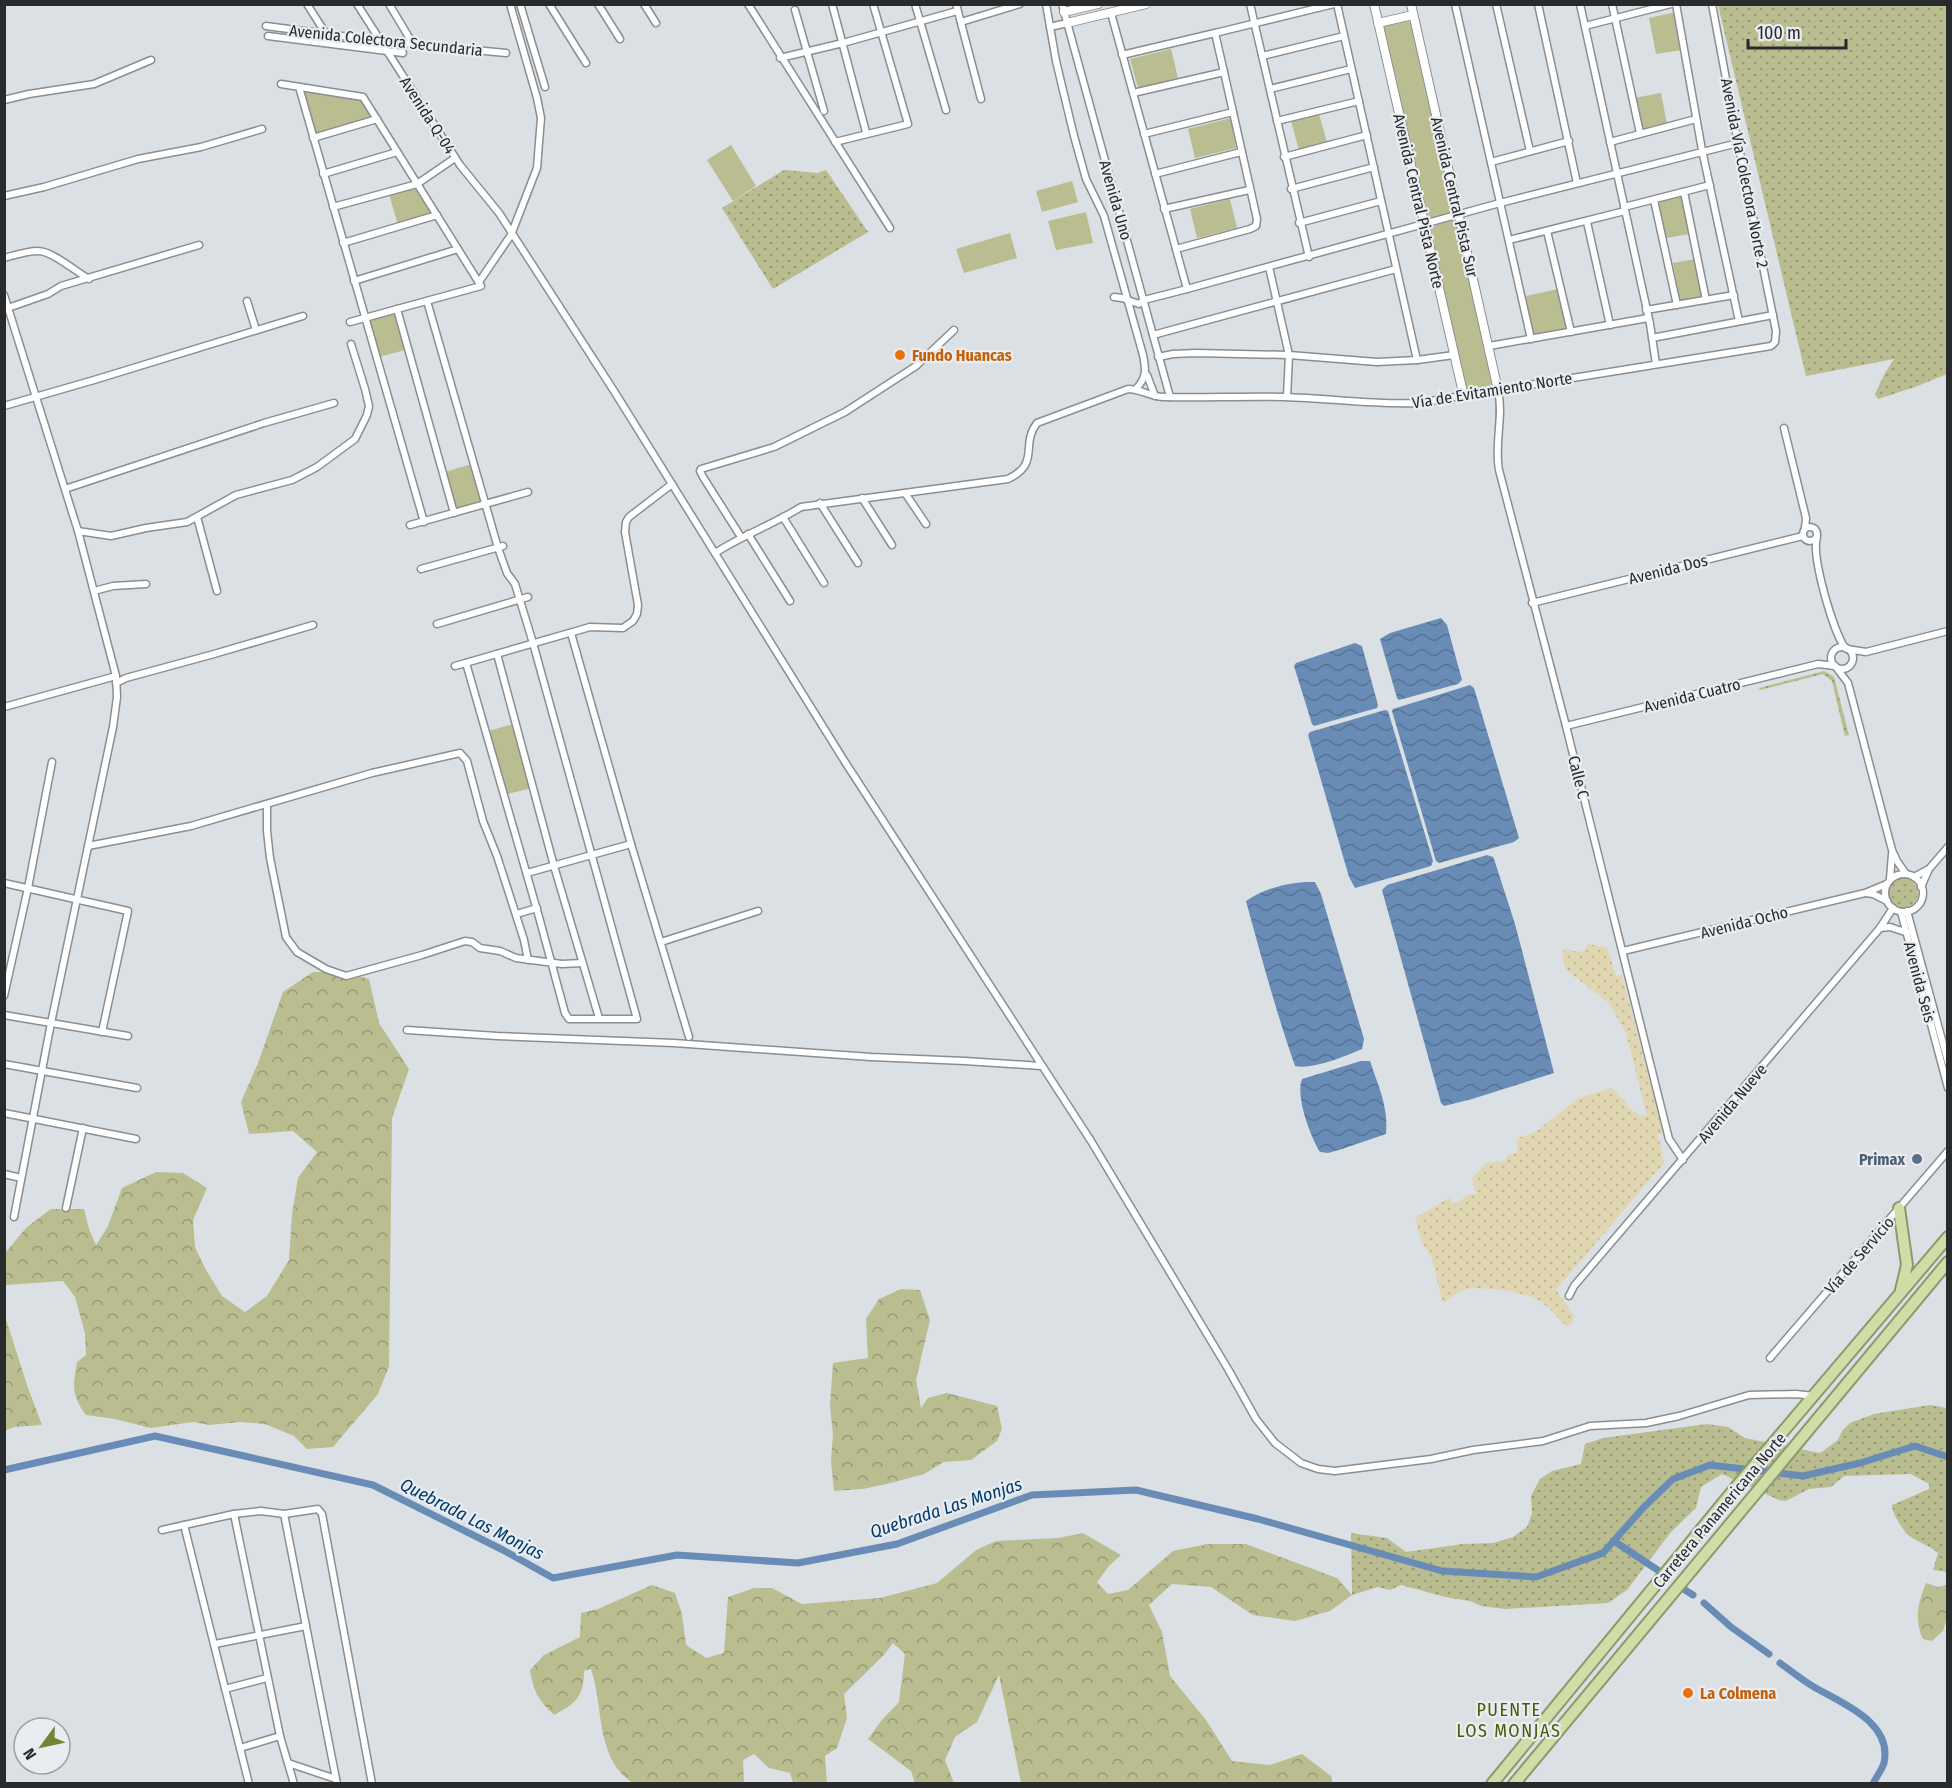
<svg xmlns="http://www.w3.org/2000/svg" width="1952" height="1788" font-family="'Fira Sans Condensed',sans-serif">
<defs>
<pattern id="grass-dots" width="8" height="8" patternUnits="userSpaceOnUse" patternTransform="scale(1.5)"><rect width="8" height="8" fill="#b9bd90"/><path d="M2 2h.1M6 6h.1" fill="none" stroke="#969a76" stroke-width="1.8" stroke-linecap="round"/></pattern>
<pattern id="forest-crowns" width="20" height="18" patternUnits="userSpaceOnUse" patternTransform="scale(1.5)"><rect width="20" height="18" fill="#b9bd90"/><path d="M2 6a3 3 0 1 1 6 0M12 15a3 3 0 1 1 6 0" fill="none" stroke="#969a76"/></pattern>
<pattern id="sand-dots" width="8" height="8" patternUnits="userSpaceOnUse" patternTransform="scale(1.5)"><rect width="8" height="8" fill="#e0d6b1"/><path d="M2 2h.1M6 6h.1" fill="none" stroke="#c0b898" stroke-width="1.8" stroke-linecap="round"/></pattern>
<pattern id="water-waves" width="16" height="10" patternUnits="userSpaceOnUse" patternTransform="scale(1.5)"><rect width="16" height="10" fill="#688cb5"/><path d="M0 5q4-4 8 0t8 0" fill="none" stroke="#567393"/></pattern>
</defs>
<rect width="100%" height="100%" fill="#dbe0e5"/>
<g fill="url(#grass-dots)">
<path d="M1718,5h229v369l-32,13 -37,12 -3,-5 10,-21 9,-14 -88,17z"/>
<path d="M784,170l34,3 8,-3 42,62 -95,57 -51,-81z"/>
<path d="M1824,671l10,6 15,58 -4,1 -13,-55 -9,-7 -63,16 -1,-2z"/>
<circle cx="1903" cy="893" r="15"/>
<path d="M1930,1405l17,3v164l-14,-2 5,-17c-9,-8 -21,-11 -30,-18 -6,-6 -16,-22 -16,-30l37,-16v-5l-18,-10 -67,2 -13,11 -22,2 -23,12 -7,-1 -57,-26 -21,13 -5,21 -25,24 -44,58 -19,13 -103,6 -24,-3 -11,-5 -25,-4 -44,-12 -11,5 -12,-3 -26,8 -1,-62 36,5 19,14 57,-8 30,-1 20,-6 14,-10 5,-14 -1,-17 9,-17 12,-8 29,-7 4,-20 18,-6 104,-14 21,3 17,11 75,15 18,-13 4,-9 8,-8 24,-9z"/>
</g>
<g fill="url(#forest-crowns)">
<path d="M313,972h31l25,7 10,44 30,46 -17,49 -3,248 -11,28 -45,53 -26,2 -13,-13 -29,-12 -25,-2 -31,3 -16,-3 -42,6 -36,-9 -29,-4c-15,-20 -13,-29 -9,-53l9,-7 -1,-22 -10,-36 -12,-16 -58,4v-32l22,-26 24,-18h33l5,20 7,16 12,-19 14,-38 34,-16 27,1 24,15 -14,32 2,27 11,23 16,26 23,16 22,-16 22,-36 3,-46 6,-36 19,-26 -24,-21 -44,3 -8,-32 17,-39 25,-71z"/>
<path d="M901,1289l19,1 10,30 -14,60 5,28 7,-10 19,-5 50,13 5,23 -5,12 -26,19 -27,2 -20,12 -33,9 -28,6 -29,2 -3,-30 2,-27 -3,-28 3,-43 35,-5 -2,-39 13,-20z"/>
<path d="M5,1316l23,72 14,37 -28,2 -9,4z"/>
<path d="M1083,1533l38,22 -12,11 -12,16 11,12 20,-4 45,-39 35,-7h38l91,34 15,17 -22,16 -35,10 -42,-6 -42,-28 -39,-3 -23,21 13,27 8,44 36,44 26,41 38,4 32,-11 29,22 2,7h-312l-22,-108 -22,47 -22,15 -10,23 9,23h-39l-4,-12 -43,-32 13,-18 18,-19 6,-48 -12,-11 -10,13 -39,38 3,24 -10,30 -12,8 2,27h-34l-3,-10 -21,-5 -15,-14 -11,6 1,23h-111c-38,-24 -29,-76 -42,-114l-7,2c0,26 -9,33 -30,44 -16,-16 -20,-22 -24,-45l14,-15 36,-18 1,-24 17,-4 54,-24 23,8 7,21 4,31 20,13 18,-5 4,-56 26,-9h18l30,16 78,-6 57,-15 39,-33 20,-9 62,-3z"/>
<path d="M1926,1583l12,4 9,-2v33l-4,13 -11,10 -9,-2c-9,-21 -5,-36 3,-56z"/>
</g>
<path fill="url(#sand-dots)" d="M1587,944l20,3 9,29 6,-1 41,158 -5,2 6,28 -108,127 18,25 -2,8 -5,4c-9,-9 -19,-22 -31,-28 -15,-7 -53,-13 -69,-10 -8,2 -16,9 -24,14l-11,-44 -10,-16 -7,-25 34,-20 5,6c8,-2 12,-12 22,-10l-4,-16 14,-15 19,-2 3,-6 5,-1 4,-3 1,-13 15,-5 8,-5 36,-29 34,-11c14,8 19,29 36,28l-21,-83 -17,-30 -43,-33 -4,-14 2,-7 15,3 7,-2z"/>
<g fill="#b9bd90">
<path d="M1676,12l6,38 -26,4 -7,-36z"/>
<path d="M1406,20l6,3 43,186 -4,5 -23,6 -2,-2 -43,-189 3,-6z"/>
<path d="M1171,49l7,29 -40,10 -8,-29z"/>
<path d="M306,91l55,8 11,17 -2,3 -55,15 -12,-40z"/>
<path d="M1661,93l6,31 -26,7 -7,-33z"/>
<path d="M1319,114l8,28 -28,8 -8,-29z"/>
<path d="M1231,118l5,30 -41,10 -7,-29z"/>
<path d="M731,145l25,41 -23,15 -26,-41z"/>
<path d="M1072,181l6,21 -36,10 -6,-21z"/>
<path d="M415,187l17,26 -1,2 -33,10 -9,-31z"/>
<path d="M1686,194l9,39 -28,5 -10,-38z"/>
<path d="M1230,199l7,29 -40,10 -7,-29z"/>
<path d="M1086,212l7,31 -37,7 -8,-29z"/>
<path d="M1451,220l7,4 35,158 -4,8 -19,4 -6,-5 -35,-161z"/>
<path d="M1010,233l7,25 -53,15 -8,-24z"/>
<path d="M1701,258l8,44 -28,4 -8,-43z"/>
<path d="M1558,289l9,38 -3,3 -28,5 -3,-1 -7,-38z"/>
<path d="M395,313l10,37 -26,7 -10,-37z"/>
<path d="M472,464l11,38 -27,8 -11,-38z"/>
<path d="M514,724l18,64 -25,6 -19,-63z"/>
</g>
<g fill="url(#water-waves)">
<path d="M1441,618l6,7 15,55 -4,4 -59,16 -2,-2 -17,-59 10,-6z"/>
<path d="M1355,643l7,3 16,59 -1,3 -63,18 -2,-2 -18,-58 2,-3z"/>
<path d="M1470,685l4,3 45,150 -5,4 -75,21 -3,-2 -44,-150 1,-2z"/>
<path d="M1385,710l3,1 45,150 -2,5 -76,22 -6,-11 -41,-142 2,-3z"/>
<path d="M1487,855l6,2 1,2 21,65 39,149 -82,26 -28,7 -3,-3 -59,-213 5,-5z"/>
<path d="M1315,882l6,12 43,145 -2,10c-16,7 -50,21 -67,17 -19,-54 -34,-110 -49,-165 19,-13 46,-20 69,-19z"/>
<path d="M1361,1061h9c8,24 19,47 16,73l-44,15 -14,4 -8,-1c-9,-14 -25,-56 -18,-73z"/>
</g>
<g fill="none" stroke-linecap="round" stroke-linejoin="round">
<g stroke="#688cb5" stroke-width="7">
<path d="M4,1470l151,-34 218,49 130,65 50,28 124,-23 121,8 99,-19 135,-49 104,-5 122,29 184,52 94,6 67,-24 40,-45 30,-29 37,-14 93,11 57,-13 55,-17 33,11"/>
<path d="M1614,1541l45,30"/>
<path d="M1685,1590l8,5"/>
<path d="M1704,1603l27,24 38,27"/>
<path d="M1780,1663c11,8 22,17 34,24 27,16 79,35 70,76 -2,7 -8,14 -11,21"/>
</g>
<defs>
<g id="minor">
<path d="M307,4l19,30"/>
<path d="M357,4l103,161 39,48 115,178 231,371 246,379 137,228 28,50 19,24 26,20 17,6 17,2 96,-12 42,-9 70,-9 47,-15 56,-3 33,-7 70,-21 47,-1 18,2"/>
<path d="M389,4l24,40"/>
<path d="M520,4l25,83"/>
<path d="M549,4l37,59"/>
<path d="M598,4l22,35"/>
<path d="M644,4l12,19"/>
<path d="M748,4l142,224"/>
<path d="M832,4l34,128"/>
<path d="M915,4l31,106"/>
<path d="M956,4l25,95"/>
<path d="M1046,4l10,57 18,75 12,43 18,37 39,139c3,15 4,22 -7,34"/>
<path d="M1062,4l108,393"/>
<path d="M1250,4l59,253"/>
<path d="M1337,4l80,356"/>
<path d="M1455,4l76,335"/>
<path d="M1496,4l34,147"/>
<path d="M1538,4l39,179"/>
<path d="M1580,4l70,320 6,40"/>
<path d="M1612,4l28,129"/>
<path d="M1676,4l26,146 37,171"/>
<path d="M795,10l29,101"/>
<path d="M1111,13l76,276"/>
<path d="M961,22l59,-18"/>
<path d="M266,26l114,15 126,12"/>
<path d="M1585,26l86,-22"/>
<path d="M1050,27l17,-4"/>
<path d="M1215,33l119,-29"/>
<path d="M268,36l135,17"/>
<path d="M1122,55l93,-22 9,39 -91,21"/>
<path d="M1262,56l82,-20"/>
<path d="M780,58l63,-15 114,-32"/>
<path d="M281,84l82,13 118,189 -131,36"/>
<path d="M299,87l125,435"/>
<path d="M1270,89l81,-20"/>
<path d="M4,100l25,-6 65,-10 57,-24"/>
<path d="M1277,121l82,-20"/>
<path d="M1144,134l89,-22"/>
<path d="M313,138l64,-19"/>
<path d="M835,142l73,-18 -35,-120"/>
<path d="M1610,142l86,-23"/>
<path d="M1284,157l83,-22"/>
<path d="M1491,162l78,-21"/>
<path d="M323,174l74,-22"/>
<path d="M1155,174l86,-22"/>
<path d="M1291,189l83,-22"/>
<path d="M1684,192l22,108"/>
<path d="M4,196l40,-9 94,-28 63,-12 61,-18"/>
<path d="M1654,200l23,105"/>
<path d="M333,207l84,-23 38,-26"/>
<path d="M1624,207l86,-22"/>
<path d="M1164,209l85,-19"/>
<path d="M1587,222l23,103"/>
<path d="M1299,223l82,-22"/>
<path d="M1547,231l24,101"/>
<path d="M1509,240l116,-29"/>
<path d="M343,243l94,-28"/>
<path d="M1176,249l74,-20 6,-3 1,-7 -33,-147"/>
<path d="M4,258c11,-3 23,-7 34,-7 14,0 37,20 51,28"/>
<path d="M1269,267l20,88 -2,42"/>
<path d="M354,281l104,-32"/>
<path d="M479,282l32,-47 26,-67 4,-50 -4,-20 -27,-94"/>
<path d="M4,295l74,236 38,145 1,21 -4,30 -62,296 -37,194"/>
<path d="M1114,297l8,1 17,6 5,-4 43,-11 313,-86 238,-60"/>
<path d="M247,301l9,29"/>
<path d="M427,301l71,247 9,25 8,11 18,59 104,376h-68l-4,-6 -26,-96 -73,-254"/>
<path d="M8,308l40,-14 13,-8 138,-41"/>
<path d="M397,309l57,204"/>
<path d="M1646,310l88,-15"/>
<path d="M1153,335l243,-66"/>
<path d="M1652,338l121,-23"/>
<path d="M1489,346l159,-28"/>
<path d="M1158,357l15,-3 23,-1 93,2 88,7 40,-2 37,-5"/>
<path d="M1147,375l8,21"/>
<path d="M1498,390c6,27 -4,53 1,80l67,256 103,413 14,21"/>
<path d="M4,406l90,-26 209,-64"/>
<path d="M1784,428l22,90 -1,10"/>
<path d="M65,489l199,-66 70,-20"/>
<path d="M905,493l21,31"/>
<path d="M862,498l30,47"/>
<path d="M820,503l38,60"/>
<path d="M197,517l20,74"/>
<path d="M783,517l41,66"/>
<path d="M410,525l118,-33"/>
<circle cx="1810" cy="534" r="7"/>
<path d="M78,531l33,5 35,-8 41,-6 49,-27 56,-15 25,-13 38,-28 12,-24 2,-9 -4,-17 -14,-45"/>
<path d="M748,534l42,67"/>
<path d="M741,537l-38,-60 -3,-6 1,-2 73,-22 71,-35 71,-46 38,-36"/>
<path d="M1817,537c-6,19 16,94 28,111"/>
<path d="M715,553c28,-18 59,-29 86,-46l207,-28c33,-16 12,-34 29,-56l91,-34c13,0 23,8 36,8 40,1 80,-1 120,0 45,1 89,8 134,6l353,-57 4,-4 1,-11 -38,-188 -26,-139"/>
<path d="M421,569l82,-23"/>
<path d="M94,591l19,-5 33,-2"/>
<path d="M1532,603l271,-67"/>
<path d="M437,624l91,-27"/>
<path d="M571,633l60,211 58,193"/>
<circle cx="1842" cy="658" r="11"/>
<path d="M1847,649l19,3 82,-21"/>
<path d="M497,654l57,212 45,152"/>
<path d="M455,666l135,-39 33,1 10,-7 4,-7 1,-9 -13,-73 1,-10 3,-5 43,-33"/>
<path d="M1836,667l12,16 44,167 5,11 9,13"/>
<path d="M116,683l10,-5 88,-24 99,-29"/>
<path d="M4,707l112,-31"/>
<path d="M1566,726l252,-62 17,2"/>
<path d="M267,804v27l3,27 16,79 11,15 29,17 20,7 76,-21 43,-14 7,1 8,6 20,3 16,7 46,6 20,-1"/>
<path d="M88,846l103,-20 181,-53 88,-20 7,8 16,60 14,35 27,84 4,20"/>
<path d="M527,873l104,-29"/>
<circle cx="1904" cy="893" r="19"/>
<path d="M1914,877l15,-8 19,-22"/>
<path d="M1890,879l2,-25"/>
<path d="M4,883l124,28 -26,121"/>
<path d="M1921,887l8,-18"/>
<path d="M1866,893l7,1 14,7"/>
<path d="M1907,911l41,151"/>
<path d="M1901,912l47,176"/>
<path d="M520,913l17,-5"/>
<path d="M1880,928l10,-1 18,6"/>
<path d="M661,942l97,-31"/>
<path d="M1623,951l242,-58 22,-9"/>
<path d="M4,996l24,-108 24,-126"/>
<path d="M4,1015l124,21"/>
<path d="M407,1030l90,6 177,7 197,14 94,4 76,5"/>
<path d="M4,1064l133,24"/>
<path d="M4,1113l132,26"/>
<path d="M4,1174l17,4"/>
<path d="M66,1208l17,-80"/>
<path d="M1569,1296l5,-10 306,-358 13,-20"/>
<path d="M1770,1358l178,-207"/>
<path d="M234,1514l46,222 14,48"/>
<path d="M284,1514l53,270"/>
<path d="M184,1525l65,259"/>
<path d="M162,1530l72,-16 27,-3 23,3 34,-5 4,5 50,270"/>
<path d="M215,1644l91,-18"/>
<path d="M225,1689l42,-11"/>
<path d="M240,1748l40,-12"/>
<path d="M288,1763l48,16"/>
</g>
<g id="tertiary">
<path d="M1374,4l90,393"/>
<path d="M1411,4l87,386"/>
<path d="M1064,12l34,-8"/>
<path d="M1067,23l79,-19"/>
<path d="M1378,23l35,-8"/>
</g>
<g id="trunk">
<path d="M1899,1208l8,57 -6,25"/>
<path d="M1492,1784l244,-297 212,-250"/>
<path d="M1514,1784l434,-522"/>
</g>
</defs>
<use href="#minor" stroke="#898e91" stroke-width="9"/>
<use href="#tertiary" stroke="#898e91" stroke-width="10"/>
<use href="#trunk" stroke="#8d996d" stroke-width="14"/>
<use href="#minor" stroke="#fff" stroke-width="6"/>
<use href="#tertiary" stroke="#fff" stroke-width="8"/>
<use href="#trunk" stroke="#cfdea7" stroke-width="10"/>
</g>
<g fill="#e8710a" stroke="#e9edf2" stroke-width="2">
<circle cx="900" cy="355" r="6"/>
<circle cx="1688" cy="1693" r="6"/>
</g>
<circle fill="#5c6f8a" stroke="#e9edf2" stroke-width="2" cx="1917" cy="1159" r="6"/>
<g text-anchor="middle" stroke-width="4.5" stroke-linejoin="round" paint-order="stroke">
<g font-size="16" fill="#282a2b" stroke="#e9edf2">
<text transform="translate(386 40) rotate(6)" y="6">Avenida Colectora Secundaria</text>
<text transform="translate(428 115) rotate(57)" y="6">Avenida Q-04</text>
<text transform="translate(1745 173) rotate(79)" y="6">Avenida Vía Colectora Norte 2</text>
<text transform="translate(1455 197) rotate(77)" y="6">Avenida Central Pista Sur</text>
<text transform="translate(1116 200) rotate(74)" y="6">Avenida Uno</text>
<text transform="translate(1419 201) rotate(77)" y="6">Avenida Central Pista Norte</text>
<text transform="translate(1492 390) rotate(-9)" y="6">Vía de Evitamiento Norte</text>
<text transform="translate(1668 569) rotate(-14)" y="6">Avenida Dos</text>
<text transform="translate(1692 695) rotate(-14)" y="6">Avenida Cuatro</text>
<text transform="translate(1579 777) rotate(76)" y="6">Calle C</text>
<text transform="translate(1744 922) rotate(-14)" y="6">Avenida Ocho</text>
<text transform="translate(1920 982) rotate(75)" y="6">Avenida Seis</text>
<text transform="translate(1732 1103) rotate(-50)" y="6">Avenida Nueve</text>
<text transform="translate(1859 1255) rotate(-49)" y="6">Vía de Servicio</text>
<text transform="translate(1719 1510) rotate(-50)" y="6">Carretera Panamericana Norte</text>
</g>
<g font-size="16" font-weight="bold" fill="#c56008" stroke="#e9edf2" text-anchor="start">
<text x="912" y="361">Fundo Huancas</text>
<text x="1700" y="1699">La Colmena</text>
</g>
<g font-size="16" font-weight="bold" fill="#4e5e75" stroke="#e9edf2" text-anchor="end">
<text x="1905" y="1165">Primax</text>
</g>
<g font-size="18" font-style="italic" fill="#003a6d" stroke="#e9edf2">
<text transform="translate(946 1508) rotate(-18)" y="6">Quebrada Las Monjas</text>
<text transform="translate(472 1519) rotate(27)" y="6">Quebrada Las Monjas</text>
</g>
<g font-size="18" letter-spacing="1.5" fill="#4b5804" stroke="#e9edf2">
<text x="1509" y="1716">PUENTE<tspan x="1509" dy="21">LOS MONJAS</tspan></text>
</g>
</g>
<rect width="1952" height="1788" fill="none" stroke="#282a2b" stroke-width="12"/>
<g transform="translate(42 1746) rotate(237)"><circle r="28" fill="#e9edf2" stroke="#9c9fa2" stroke-width="1.5"/>
<path d="M0-4.5L10 22L0 15L-10 22Z" fill="#758534"/>
<text y="-9" font-size="16" font-weight="bold" text-anchor="middle" fill="#282a2b">N</text>
</g>
<path d="M1748 39v9h98v-9" fill="none" stroke="#282a2b" stroke-width="3"/>
<text x="1757" y="39" font-size="18" fill="#282a2b" stroke="#e9edf2" stroke-width="4.5" paint-order="stroke">100 m</text>
</svg>
